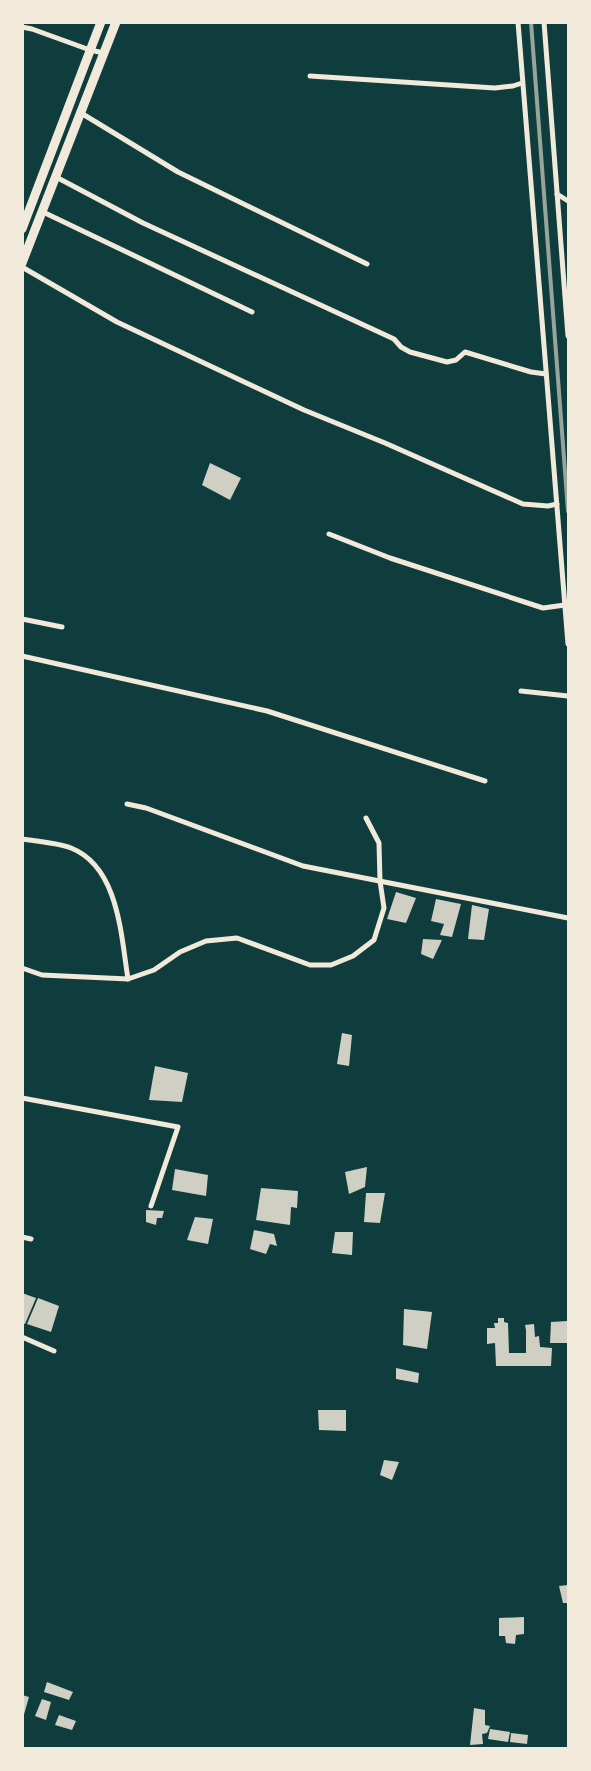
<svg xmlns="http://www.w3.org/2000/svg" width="591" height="1771" font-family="'Noto Serif',serif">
<rect width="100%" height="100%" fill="#0f3d3e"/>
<g fill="#cfcfc3">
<path d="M210,463l31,15 -11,22 -28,-15z"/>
<path d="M396,892l20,6 -10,25 -19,-4z"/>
<path d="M436,899l25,5 -9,33 -12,-2 4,-11 -13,-3z"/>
<path d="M472,905l17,4 -5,31 -16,-1z"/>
<path d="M423,939l19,1 -9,19 -12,-5z"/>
<path d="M342,1033l10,2 -3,31 -12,-2z"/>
<path d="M155,1066l33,7 -6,29 -33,-2z"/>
<path d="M367,1167l-2,20 -16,7 -4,-22z"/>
<path d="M175,1169l33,6 -2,21 -34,-6z"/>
<path d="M261,1188l37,3 -1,17 -6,-1 -1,18 -34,-5z"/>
<path d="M366,1193h19l-5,30 -16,-1z"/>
<path d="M146,1210l18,1 -2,7h-5l-1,7 -10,-3z"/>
<path d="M195,1217l18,2 -5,25 -21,-4z"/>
<path d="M254,1230l20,4 3,12 -7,-2 -4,10 -16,-5z"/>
<path d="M335,1232h18l-1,23 -20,-2z"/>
<path d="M22,1293l14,5 -11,26 -3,-1z"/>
<path d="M38,1298l21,8 -8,26 -24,-8z"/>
<path d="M404,1309l28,3 -5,37 -24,-4z"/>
<path d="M498,1318h6v4l4,1 1,30h17v-23l-1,-5 9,-1 1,13 4,-1 1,11 12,1 -1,18h-55l-1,-23 -8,1v-16h8l-1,-5h4z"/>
<path d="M567,1321l1,22h-18l1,-21z"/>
<path d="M396,1368l23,5 -1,10 -22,-4z"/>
<path d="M318,1410h28v21l-27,-1z"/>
<path d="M384,1460l15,2 -7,18 -12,-5z"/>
<path d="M568,1585v18h-5l-4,-17z"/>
<path d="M524,1617v17l-8,1 -1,9 -9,-1 -1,-7h-6v-18z"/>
<path d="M47,1682l26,10 -4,8 -25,-8z"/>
<path d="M22,1695l7,2 -6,21h-1z"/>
<path d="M42,1699l9,3 -5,18 -11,-4z"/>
<path d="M474,1708l11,2v15l5,1 -3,7 -5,1 1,10 -13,1z"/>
<path d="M59,1715l17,6 -4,9 -17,-5z"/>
<path d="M490,1729l20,3 -2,10 -20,-3z"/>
<path d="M511,1733l17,2 -1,9 -17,-2z"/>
</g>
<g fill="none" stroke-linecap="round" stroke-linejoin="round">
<g stroke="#f1e9da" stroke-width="5">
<path d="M518,22l50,622"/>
<path d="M544,22l24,314"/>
<path d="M22,27l10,2 58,21 14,3"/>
<path d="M310,76l185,12 18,-2 9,-3"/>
<path d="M81,113l97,59 189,92"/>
<path d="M56,177l87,46 251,116 7,8 9,5 37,10 9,-2 9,-8 66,20 15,2"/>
<path d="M557,194l11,7"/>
<path d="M43,212l209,100"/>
<path d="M22,267l95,55 187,88 81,33 138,61 25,2 9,-2"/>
<path d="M329,534l61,24 153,50 22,-3"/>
<path d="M22,619l40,8"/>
<path d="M22,656l245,55 218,70"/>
<path d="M521,691l47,5"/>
<path d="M127,804l19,4 157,58 265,52"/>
<path d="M22,839c15,2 36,4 49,9 48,19 50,88 57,131"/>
<path d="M22,968l20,7 86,4 26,-9 26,-18 26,-11 31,-3 73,27h21l22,-9 21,-16 10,-32 -4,-27 -1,-38 -13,-25"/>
<path d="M22,1098l156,29 -27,79"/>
<path d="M22,1237l9,2"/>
<path d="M22,1337l32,14"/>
</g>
<g stroke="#f1e9da" stroke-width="9">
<path d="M22,229l79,-207"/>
<path d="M22,263l94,-241"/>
</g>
<path stroke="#97a49c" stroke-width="4" d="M531,22l37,489"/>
</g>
<rect width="591" height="1771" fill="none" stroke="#f1e9da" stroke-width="48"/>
</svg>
